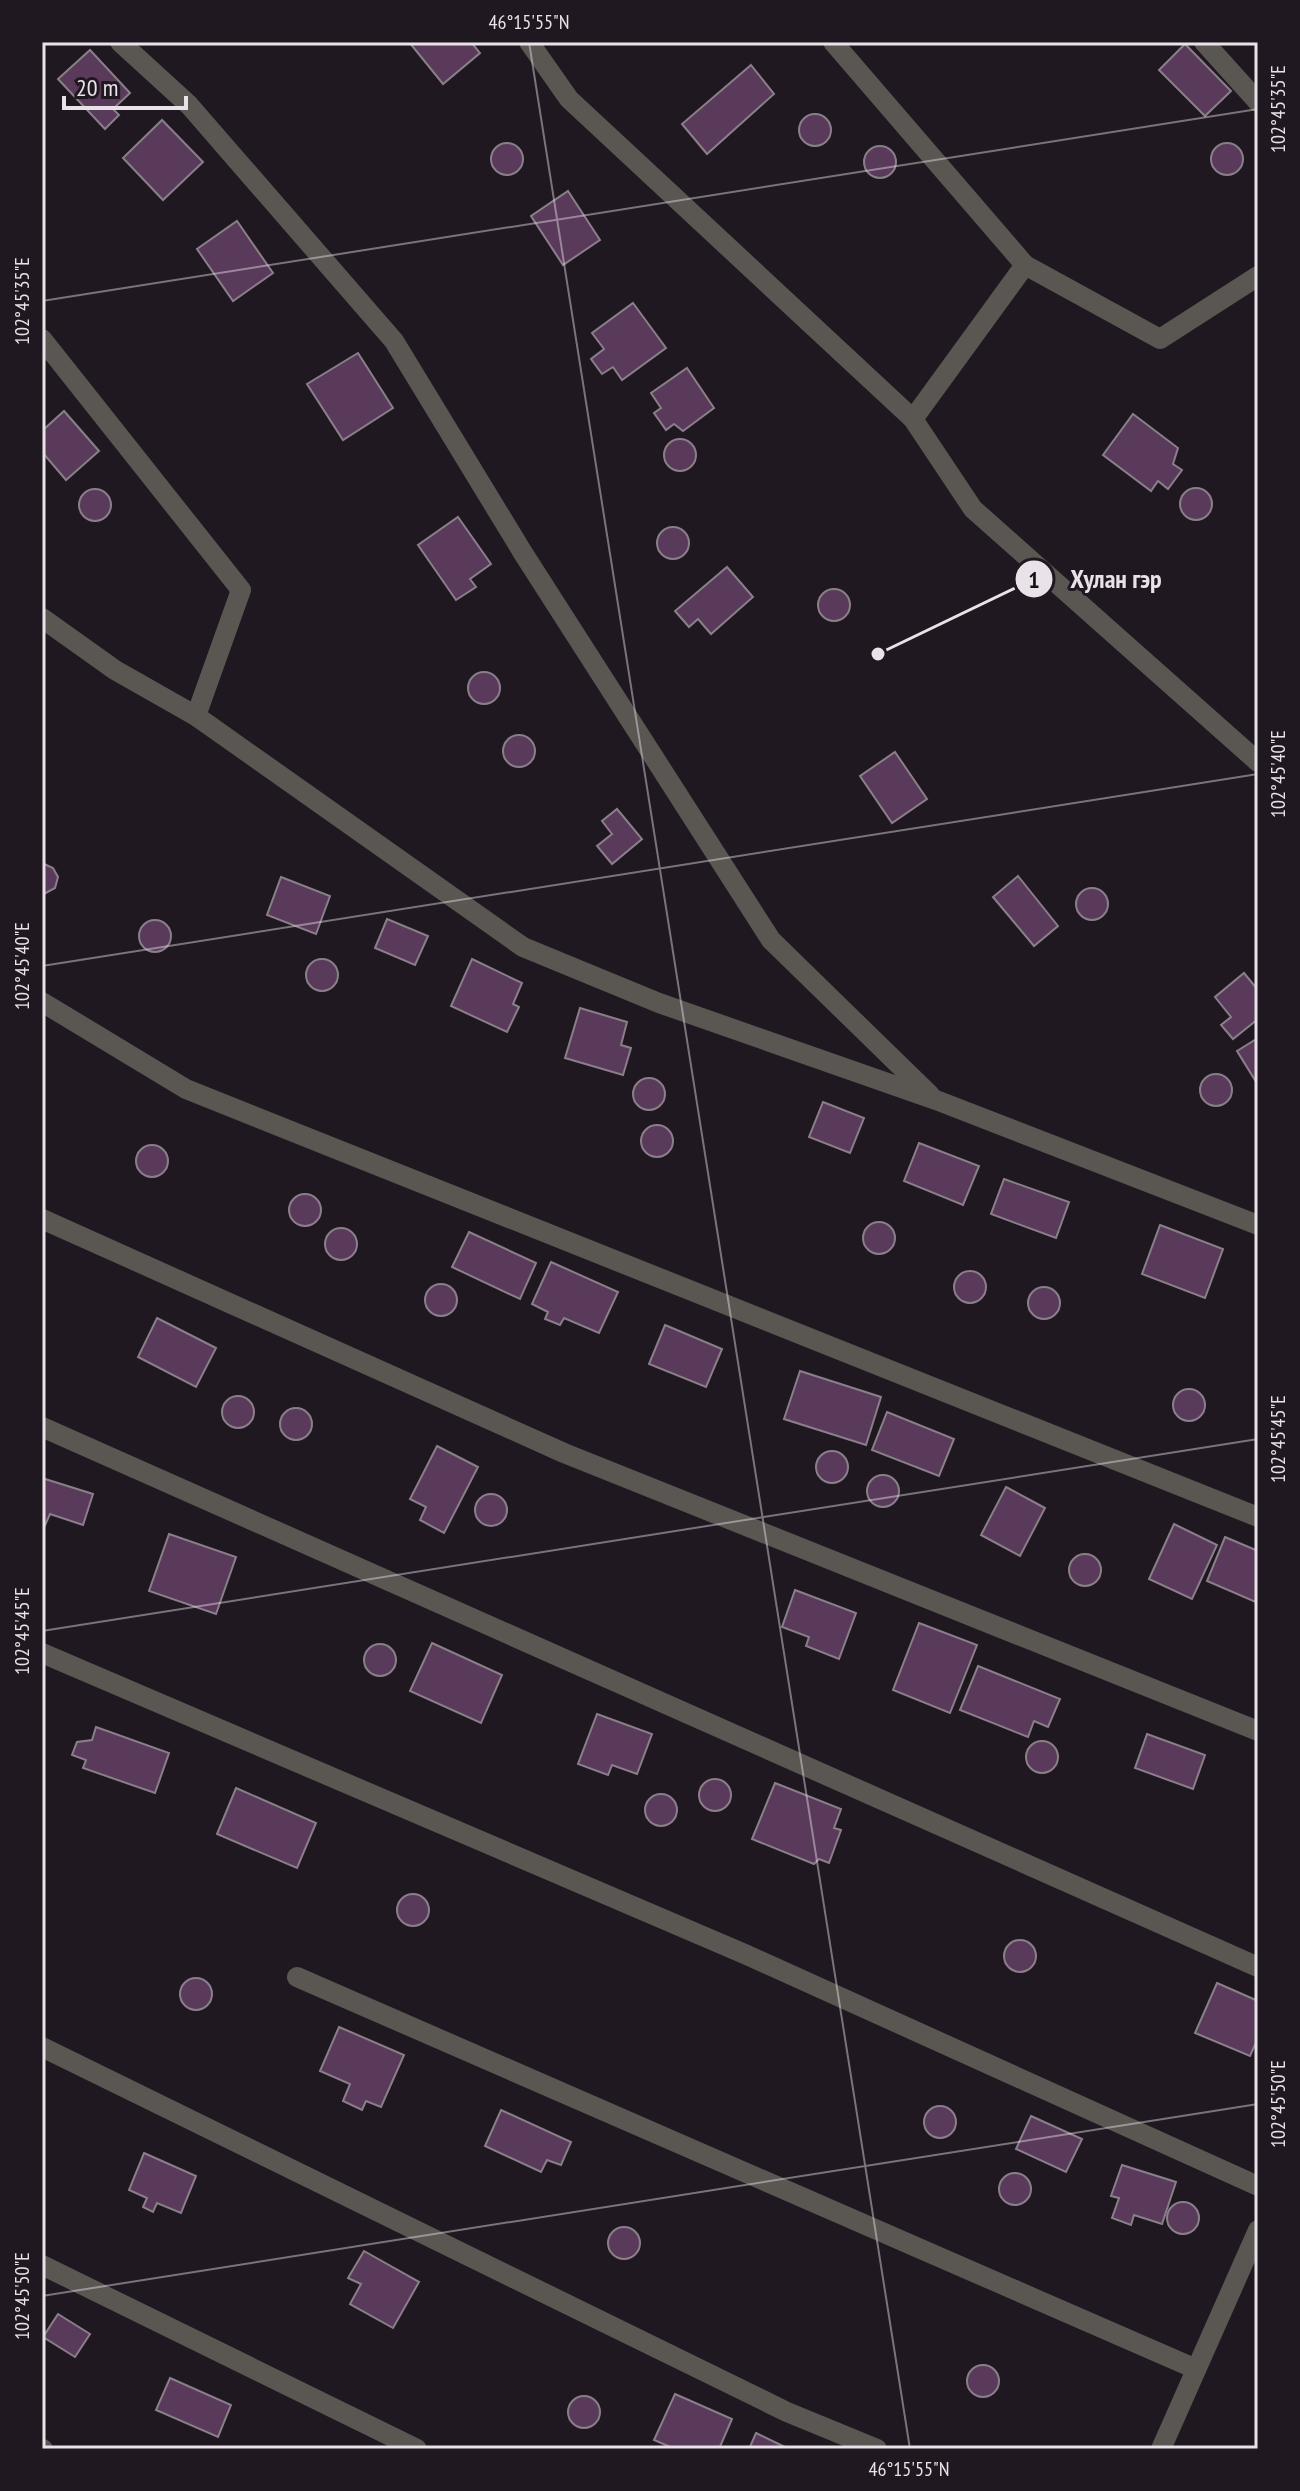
<svg xmlns="http://www.w3.org/2000/svg" width="1300" height="2491" font-family="'PT Sans Narrow',sans-serif">
<rect width="100%" height="100%" fill="#201820"/>
<g fill="#5a3a5b" stroke="#897f89" stroke-width="2">
<path d="M409,42h62l9,11 -37,31z"/>
<path d="M1185,44l46,47 -26,25 -46,-46z"/>
<path d="M90,50l40,43 -17,16 6,6 -14,14 -47,-50z"/>
<path d="M751,65l23,29 -67,60 -25,-30z"/>
<circle cx="815" cy="130" r="16"/>
<path d="M162,120l41,42 -40,38 -40,-42z"/>
<circle cx="507" cy="159" r="16"/>
<circle cx="1227" cy="159" r="16"/>
<circle cx="880" cy="162" r="16"/>
<path d="M568,191l32,49 -37,25 -32,-49z"/>
<path d="M237,221l36,52 -40,28 -36,-52z"/>
<path d="M633,303l33,45 -44,32 -9,-13 -11,7 -11,-15 13,-10 -12,-16z"/>
<path d="M358,353l35,55 -50,32 -36,-56z"/>
<path d="M687,368l27,40 -31,23 -9,-7 -8,6 -12,-17 7,-5 -10,-15z"/>
<path d="M64,411l35,40 -33,29 -24,-28v-21z"/>
<path d="M1133,414l45,34 -5,16 9,6 -14,19 -10,-8 -7,10 -48,-36z"/>
<circle cx="680" cy="455" r="16"/>
<circle cx="1196" cy="504" r="16"/>
<circle cx="95" cy="505" r="16"/>
<path d="M458,517l33,47 -21,15 6,8 -20,13 -38,-55z"/>
<circle cx="673" cy="543" r="16"/>
<path d="M727,567l26,30 -42,37 -13,-15 -9,8 -14,-16z"/>
<circle cx="834" cy="605" r="16"/>
<circle cx="484" cy="688" r="16"/>
<circle cx="519" cy="751" r="16"/>
<path d="M895,752l32,47 -35,24 -32,-47z"/>
<path d="M617,809l25,30 -30,25 -15,-18 15,-12 -10,-13z"/>
<path d="M42,863l11,5 5,9 -3,11 -13,7z"/>
<path d="M1018,876l40,50 -24,20 -41,-49z"/>
<path d="M281,877l49,19 -14,38 -49,-19z"/>
<circle cx="1092" cy="904" r="16"/>
<path d="M387,919l41,17 -13,29 -40,-17z"/>
<circle cx="155" cy="936" r="16"/>
<circle cx="322" cy="975" r="16"/>
<path d="M472,959l50,24 -9,21 6,3 -12,25 -56,-26z"/>
<path d="M1244,973l14,17v29l-25,20 -12,-14 10,-8 -16,-20z"/>
<path d="M580,1008l47,14 -6,23 10,3 -8,27 -58,-17z"/>
<path d="M1258,1038v47l-21,-34z"/>
<circle cx="1216" cy="1090" r="16"/>
<circle cx="649" cy="1094" r="16"/>
<path d="M823,1102l41,16 -14,35 -41,-16z"/>
<circle cx="657" cy="1141" r="16"/>
<path d="M919,1143l60,23 -16,39 -59,-24z"/>
<circle cx="152" cy="1161" r="16"/>
<path d="M1004,1179l65,23 -13,36 -65,-24z"/>
<circle cx="305" cy="1210" r="16"/>
<circle cx="879" cy="1238" r="16"/>
<path d="M1160,1225l63,24 -18,49 -63,-24z"/>
<circle cx="341" cy="1244" r="16"/>
<path d="M469,1232l67,31 -16,36 -68,-32z"/>
<path d="M551,1262l67,30 -19,41 -35,-15 -4,7 -15,-6 3,-7 -16,-8z"/>
<circle cx="970" cy="1287" r="16"/>
<circle cx="441" cy="1300" r="16"/>
<circle cx="1044" cy="1303" r="16"/>
<path d="M157,1318l59,30 -20,39 -58,-30z"/>
<path d="M665,1325l57,24 -16,38 -57,-23z"/>
<path d="M800,1371l81,26 -15,48 -82,-26z"/>
<circle cx="1189" cy="1405" r="16"/>
<circle cx="238" cy="1412" r="16"/>
<circle cx="296" cy="1424" r="16"/>
<path d="M887,1412l67,27 -15,37 -67,-26z"/>
<path d="M437,1446l41,21 -34,66 -24,-13 6,-13 -16,-8z"/>
<circle cx="832" cy="1467" r="16"/>
<circle cx="883" cy="1491" r="16"/>
<path d="M42,1478l51,16 -10,31 -33,-11 -8,18z"/>
<path d="M1006,1487l39,21 -25,48 -39,-21z"/>
<circle cx="491" cy="1510" r="16"/>
<path d="M1174,1524l43,21 -25,54 -43,-20z"/>
<path d="M169,1534l67,23 -20,57 -67,-23z"/>
<path d="M1225,1537l33,14v52l-51,-22z"/>
<circle cx="1085" cy="1570" r="16"/>
<path d="M795,1590l61,23 -17,46 -33,-13 3,-9 -27,-10z"/>
<path d="M919,1623l58,22 -27,68 -57,-23z"/>
<path d="M432,1643l70,32 -21,48 -71,-32z"/>
<circle cx="380" cy="1660" r="16"/>
<path d="M978,1666l82,33 -12,28 -14,-6 -6,16 -68,-27z"/>
<path d="M597,1714l55,20 -15,40 -25,-9 -4,10 -30,-11z"/>
<path d="M96,1727l73,26 -14,40 -72,-25 3,-8 -14,-5 5,-13 15,-2z"/>
<path d="M1147,1734l58,21 -12,34 -58,-21z"/>
<circle cx="1042" cy="1757" r="16"/>
<circle cx="715" cy="1795" r="16"/>
<path d="M775,1783l66,26 -7,19 7,2 -12,33 -10,-4 -5,5 -62,-25z"/>
<path d="M236,1788l80,35 -19,45 -80,-34z"/>
<circle cx="661" cy="1810" r="16"/>
<circle cx="413" cy="1910" r="16"/>
<circle cx="1020" cy="1956" r="16"/>
<circle cx="196" cy="1994" r="16"/>
<path d="M1217,1983l41,18v37l-8,18 -55,-23z"/>
<path d="M339,2027l65,28 -23,52 -15,-6 -4,9 -19,-9 7,-17 -30,-13z"/>
<circle cx="940" cy="2122" r="16"/>
<path d="M501,2110l70,32 -10,23 -14,-5 -6,12 -56,-26z"/>
<path d="M1031,2116l51,23 -16,33 -50,-23z"/>
<path d="M144,2153l52,23 -15,37 -24,-10 -4,9 -10,-5 4,-9 -18,-8z"/>
<path d="M1122,2165l54,17 -14,42 -28,-9 -3,10 -19,-7 7,-20 -8,-2z"/>
<circle cx="1015" cy="2189" r="16"/>
<circle cx="1183" cy="2218" r="16"/>
<circle cx="624" cy="2243" r="16"/>
<path d="M364,2251l55,31 -26,46 -43,-24 11,-20 -13,-6z"/>
<path d="M58,2314l32,20 -15,23 -32,-20z"/>
<circle cx="983" cy="2381" r="16"/>
<path d="M170,2378l61,27 -13,32 -62,-27z"/>
<path d="M675,2394l57,25 -13,30h-44l-21,-9z"/>
<circle cx="584" cy="2412" r="16"/>
<path d="M756,2433l33,16h-40z"/>
</g>
<g fill="none" stroke-linecap="round" stroke-linejoin="round">
<g stroke="#5a5652" stroke-width="20">
<path d="M120,42l69,63 205,236 129,212 248,387 159,155"/>
<path d="M529,42l40,57 344,320 60,90 285,253"/>
<path d="M833,42l192,223 135,74 98,-63"/>
<path d="M1204,42l54,60"/>
<path d="M42,339l199,251 -45,126"/>
<path d="M913,419l112,-154"/>
<path d="M42,618l73,52 81,46 327,231 136,56 277,97 322,125"/>
<path d="M42,1002l144,87 1072,428"/>
<path d="M42,1219l522,234 694,278"/>
<path d="M42,1427l1216,540"/>
<path d="M42,1653l705,302 511,231"/>
<path d="M297,1977l899,392"/>
<path d="M42,2047l745,365 90,37"/>
<path d="M42,2265l375,184"/>
<path d="M42,2449h1"/>
<path d="M1161,2449l97,-219"/>
</g>
</g>
<path fill="none" stroke="#e9e3e9" stroke-width="2" stroke-opacity="0.45" d="M529,42l381,2407M42,301l1216,-192M42,966l1216,-192M42,1631l1216,-192M42,2296l1216,-192"/>
<path fill="none" stroke="#e9e3e9" stroke-width="3" d="M878 654L1034 579"/>
<g fill="#e9e3e9" stroke="#201820" stroke-width="3">
<circle cx="878" cy="654" r="8"/>
<circle cx="1034" cy="579" r="20"/>
</g>
<g font-size="24" text-anchor="middle" font-weight="bold" fill="#111">
<text x="1034" y="588">1</text>
</g>
<g font-size="26" text-anchor="middle" font-weight="bold" fill="#e9e3e9" stroke="#201820" stroke-width="6" stroke-linejoin="round" paint-order="stroke">
<text x="1116" y="588">Хулан гэр</text>
</g>
<rect width="1300" height="2491" fill="none" stroke="#201820" stroke-width="88"/>
<path d="M64 96v12h122v-12" fill="none" stroke="#e9e3e9" stroke-width="4"/>
<text x="76" y="96" font-size="24" fill="#e9e3e9" stroke="#201820" stroke-width="6" paint-order="stroke">20 m</text>
<rect x="44" y="44" width="1212" height="2403" fill="none" stroke="#e9e3e9" stroke-width="3"/>
<g font-size="20" text-anchor="middle" fill="#e9e3e9">
<text x="529" y="29">46°15'55"N</text>
<text transform="translate(1278 109) rotate(-90)" y="7">102°45'35"E</text>
<text transform="translate(22 301) rotate(-90)" y="7">102°45'35"E</text>
<text transform="translate(1278 774) rotate(-90)" y="7">102°45'40"E</text>
<text transform="translate(22 966) rotate(-90)" y="7">102°45'40"E</text>
<text transform="translate(1278 1439) rotate(-90)" y="7">102°45'45"E</text>
<text transform="translate(22 1631) rotate(-90)" y="7">102°45'45"E</text>
<text transform="translate(1278 2104) rotate(-90)" y="7">102°45'50"E</text>
<text transform="translate(22 2296) rotate(-90)" y="7">102°45'50"E</text>
<text x="909" y="2476">46°15'55"N</text>
</g>
</svg>
